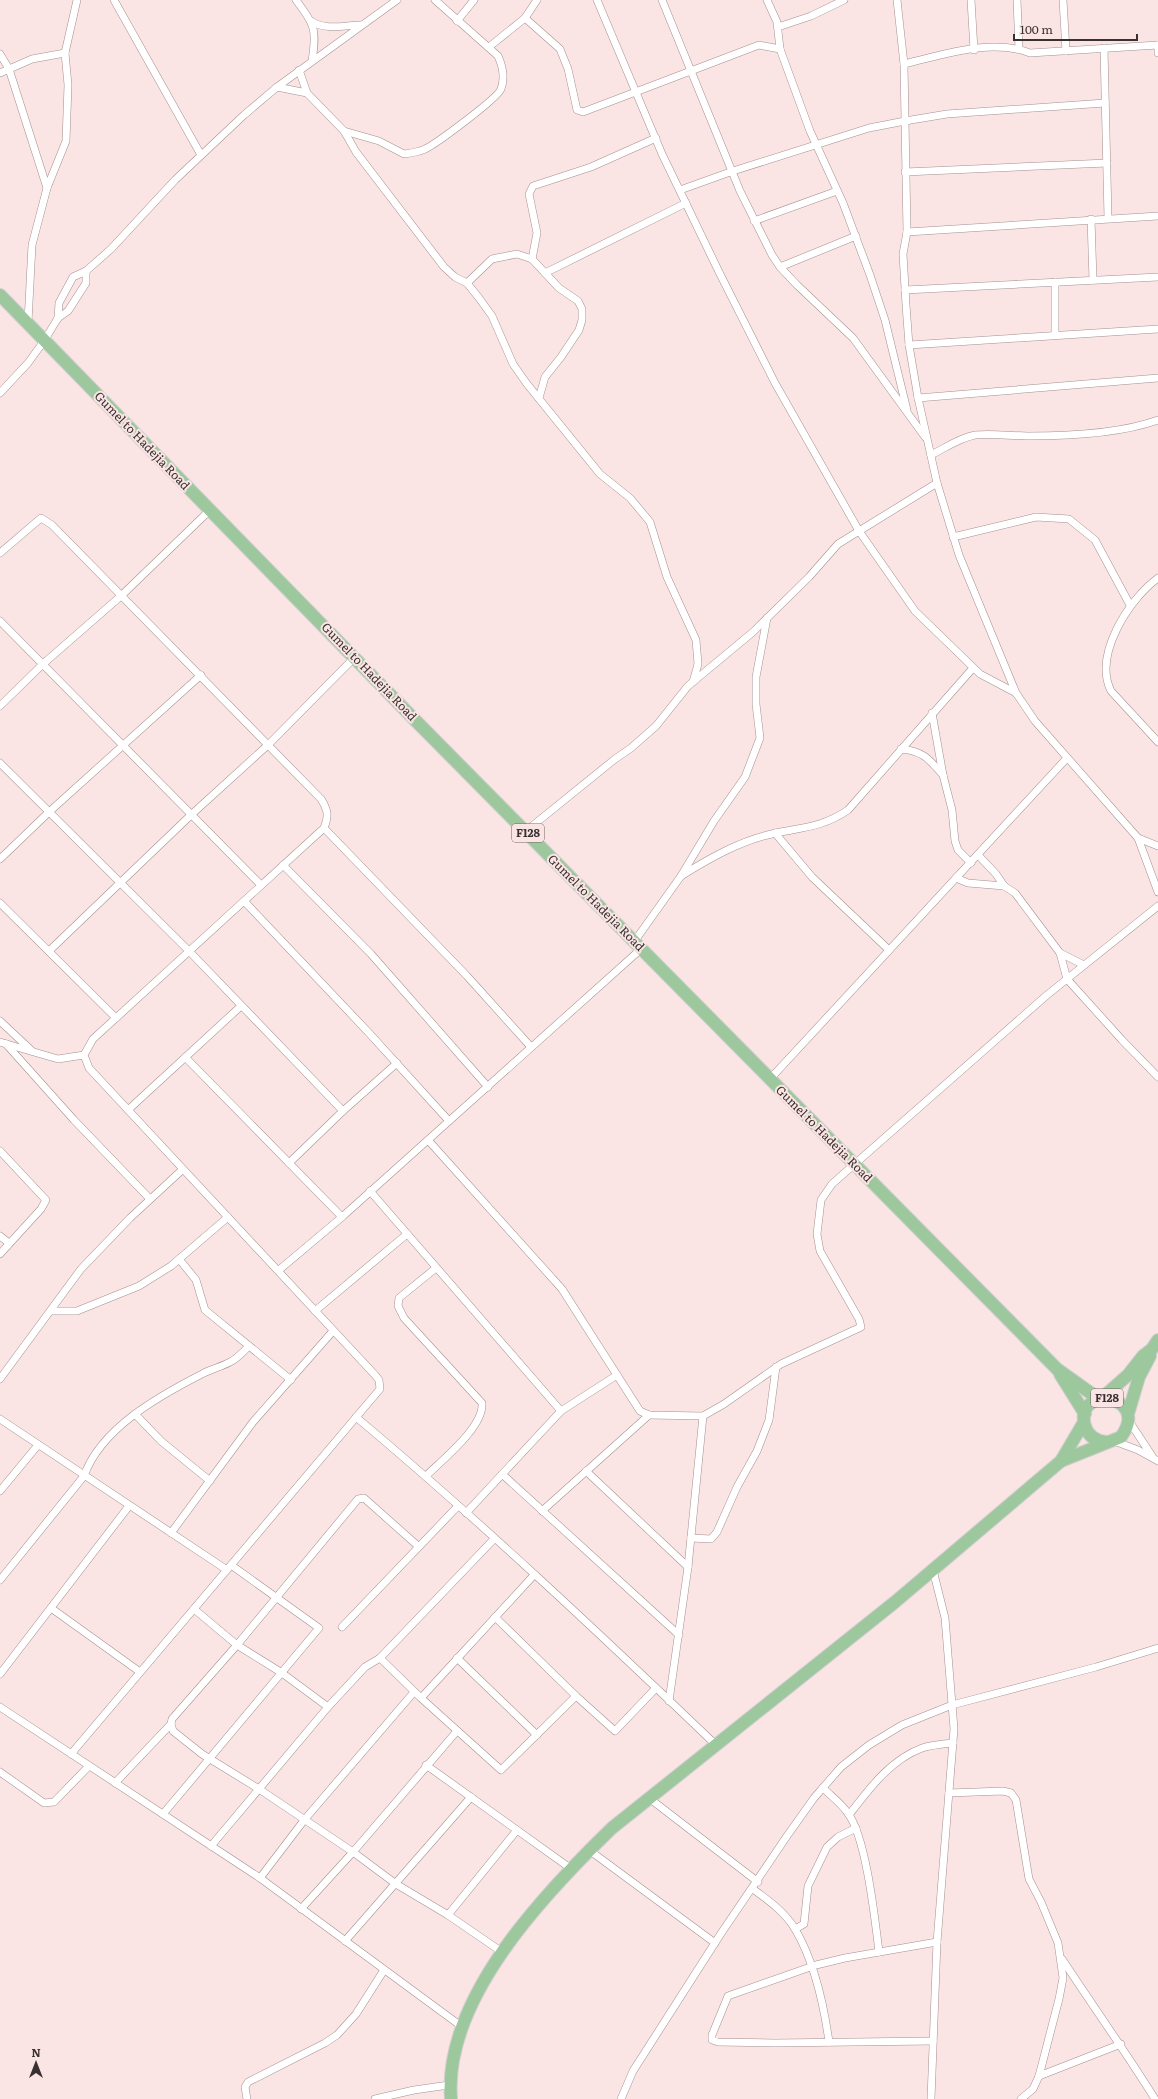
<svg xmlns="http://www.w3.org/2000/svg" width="1158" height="2099" font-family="Literata,serif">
<rect width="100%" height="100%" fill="#fae4e4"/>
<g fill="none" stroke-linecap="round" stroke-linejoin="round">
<defs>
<g id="street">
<path d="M114,0l87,155"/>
<path d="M296,0c19,26 21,29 16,61"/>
<path d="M597,0l65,154 57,118 56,111 84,148 56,80 65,63 36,19"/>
<path d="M662,0l78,191 32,64 8,12 17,18 56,53 72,99"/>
<path d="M767,0l10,22 3,27 30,82 33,72 27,72 15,45 22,90"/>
<path d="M897,0l7,64 3,168 -4,22 3,51 3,40 9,53 19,85 22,72 57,138 19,28 103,117 20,54"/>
<path d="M971,0l3,50"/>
<path d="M1017,0l2,49"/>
<path d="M1063,0l3,51"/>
<path d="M525,18l35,31 8,20 9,41 6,2 176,-67 21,4"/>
<path d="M311,21c15,10 34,4 50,4"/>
<path d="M457,21l17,-21"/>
<path d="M778,27l33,-11 33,-16"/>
<path d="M1158,45v8"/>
<path d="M489,47l36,-29 12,-18"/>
<path d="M1104,48l4,170"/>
<path d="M0,54l9,15 38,119"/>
<path d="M904,64c39,-9 87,-26 126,-11l128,-8"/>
<path d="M299,70l8,23 37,38 35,10 25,13c8,-1 15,-2 21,-5 11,-5 73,-51 76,-60 4,-11 2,-22 -3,-33l-63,-56"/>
<path d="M0,73l32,-14 33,-6"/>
<path d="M277,87l30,6"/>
<path d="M344,131l12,21 88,115 11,10 12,6 12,15 13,18 21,48 14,20 73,90 30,24 20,24 17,55 29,63 2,24 -5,18"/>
<path d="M905,172l202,-9"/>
<path d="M680,190l53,-19 136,-43 36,-7 42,-7 158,-11"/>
<path d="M1091,219l2,61"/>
<path d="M754,221l83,-30"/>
<path d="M907,232l251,-16"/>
<path d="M532,259l5,-26 -8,-39 4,-8 58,-19 65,-29"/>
<path d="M780,267l76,-31"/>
<path d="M545,273l141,-70"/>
<path d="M1055,282v52"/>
<path d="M467,283l25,-24 25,-5 15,5 27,29 19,13 4,8v11l-3,10 -18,27 -16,20 -6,21"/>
<path d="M905,290l253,-13"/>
<path d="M58,318l1,-15 14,-26 13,-6 25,-22 64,-69 69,-65 33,-28 120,-87"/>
<path d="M28,322l4,-77 15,-57 19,-47 2,-56 -3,-32 12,-53"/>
<path d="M909,345l249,-16"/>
<path d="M0,393l28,-30 16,-22 14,-23 10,-7 18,-28v-12"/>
<path d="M918,398l240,-20"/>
<path d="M931,455c14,-7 28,-17 44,-20 18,-2 35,1 53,1 41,0 91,-2 130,-16"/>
<path d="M953,537l83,-20 33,2 26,21 35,65"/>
<path d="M0,553l41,-35 11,7 269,274c7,11 8,17 3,29l-231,211 -9,16 5,13 286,307 4,5 1,9 -309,365"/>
<path d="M1158,578c-29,21 -65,77 -47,113l47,51"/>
<path d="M0,621l261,264"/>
<path d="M0,706l43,-42 79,-69 87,-84"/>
<path d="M932,713l11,62 9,35 3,31 3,9 13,13"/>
<path d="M901,749c22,2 28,10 42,26"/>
<path d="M0,763l189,188 154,160"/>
<path d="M324,828l143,148 64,71"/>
<path d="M526,831l89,-72 16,-11 25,-22 32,-40 65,-54 56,-55 29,-33 99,-61"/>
<path d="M775,833l37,44 77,73"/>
<path d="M1138,838l20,8"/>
<path d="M978,855l18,19 8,12 11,7 45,60 7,26 55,61 36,37"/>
<path d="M0,859l49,-47 152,-137"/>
<path d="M283,865l88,89 117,133"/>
<path d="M681,876c29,-18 60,-36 95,-43 28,-6 47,-6 72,-23l125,-142"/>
<path d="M956,878l12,5 36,3"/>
<path d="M244,901l125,132 80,88"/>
<path d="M0,903l116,115"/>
<path d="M634,942l47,-66 33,-55 31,-44 15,-39 -4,-34v-27l11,-59"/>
<path d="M49,951l143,-137 77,-70 85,-86"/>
<path d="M1060,953l24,12"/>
<path d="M0,1021l32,30"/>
<path d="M0,1042l58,17 26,-4"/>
<path d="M6,1044l68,76 76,79"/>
<path d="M185,1057l157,160"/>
<path d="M770,1079l297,-321"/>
<path d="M128,1110l113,-104"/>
<path d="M428,1140l134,149 78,122 9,4 54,1 21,-12 57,-40 80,-37 -2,-8 -39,-68 -3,-17 4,-34 11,-16 215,-189 111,-89"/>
<path d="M0,1151l46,49 -5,9 -41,45"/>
<path d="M289,1163l54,-52 54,-48"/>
<path d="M370,1191l191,220"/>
<path d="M0,1236l9,7"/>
<path d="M179,1259l17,21 9,30 86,70"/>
<path d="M279,1270l63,-53 299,-268"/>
<path d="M51,1311h26l62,-25 32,-20 57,-49"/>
<path d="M315,1311l92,-77"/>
<path d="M0,1379l81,-110 49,-51 52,-48"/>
<path d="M135,1414l26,27 49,40"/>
<path d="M356,1417c124,104 243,216 360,328"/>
<path d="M0,1419l227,151"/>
<path d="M1129,1421l23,35"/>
<path d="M1114,1441l24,9 20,11"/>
<path d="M586,1471l102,96"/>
<path d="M502,1474l177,161"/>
<path d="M426,1476c16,-16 58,-49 56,-73l-78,-85 -6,-12 1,-8 37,-30"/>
<path d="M0,1491l38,-46"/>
<path d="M542,1511l107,-96"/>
<path d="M466,1513l95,-102 56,-36"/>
<path d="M171,1533l82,-111 80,-91"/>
<path d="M691,1538l20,1 6,-7 20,-45 20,-36 12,-31 7,-53"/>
<path d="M0,1580l84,-104c17,-48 75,-80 118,-102 9,-5 19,-7 28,-12 7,-3 13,-10 19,-16"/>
<path d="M51,1608l89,64"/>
<path d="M194,1609l43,36 45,28 46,34"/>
<path d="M495,1617l81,79 39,35 41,-43"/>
<path d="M342,1627l116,-121"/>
<path d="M380,1658l41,40 80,72 75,-74"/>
<path d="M457,1658l80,77"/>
<path d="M0,1674l129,-168"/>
<path d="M421,1698l113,-123"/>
<path d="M669,1701l19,-134 15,-151"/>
<path d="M0,1707l260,171 201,148"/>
<path d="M171,1724l2,7 29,23 57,35 94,63 43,32 52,31 54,37"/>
<path d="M426,1765l144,103"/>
<path d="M0,1772l44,31 10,-1 35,-36"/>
<path d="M115,1783l56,-59 1,-5 65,-74 121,-146 6,-1 54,48"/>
<path d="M823,1788c8,8 18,15 24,24 19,23 28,108 32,140"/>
<path d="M949,1793l54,-2 8,2 5,7 13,79 12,23 17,41 5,35 -4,21 -20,77 -6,13 -12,10"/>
<path d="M649,1798l109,84"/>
<path d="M163,1814l156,-186 -88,-63"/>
<path d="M849,1815c20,-26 41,-55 73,-67 9,-3 21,-4 31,-5"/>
<path d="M211,1846l117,-139 37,-40 15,-9 114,-119"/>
<path d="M589,1850l126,93"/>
<path d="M260,1878l45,-59 109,-127"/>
<path d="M753,1889c15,11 32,23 42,40 19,32 29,77 34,113"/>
<path d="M301,1909l52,-57 104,-121"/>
<path d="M448,1915l69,-85"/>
<path d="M795,1929l9,-5 4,-38 19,-39 11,-10 18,-9"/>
<path d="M345,1941l126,-144"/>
<path d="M1062,1959c31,47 63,92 93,140"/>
<path d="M933,2041l-158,2 -57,-1 -6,-2v-5l16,-39 88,-31 29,-7 92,-16"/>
<path d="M1039,2076l82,-32"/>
<path d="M247,2099l-2,-12 3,-5 77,-39 12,-8 19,-21 28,-44"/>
<path d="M375,2099l39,-9 35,-5"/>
<path d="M621,2099l12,-28 87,-136 67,-99 27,-38 27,-31 28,-22 33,-20 50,-20 144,-38 62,-19"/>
<path d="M931,2099l6,-157 17,-213 -9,-111 -12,-48"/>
</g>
<g id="primary">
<path d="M0,295l413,423 644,651 42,30"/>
<path d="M1060,1374l25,40"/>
<path d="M1102,1398l26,-23 15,-19 9,-7 6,-9"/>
<path d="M1128,1414l11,-37 11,-21"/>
<path d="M1061,1461l23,-39"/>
<path d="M451,2099c-8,-100 94,-206 161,-271l283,-226 166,-141 60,-24c31,-43 -48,-53 -36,-11 3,10 11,15 21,16"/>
</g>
</defs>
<use href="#street" stroke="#a59090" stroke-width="8"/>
<use href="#primary" stroke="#cfcece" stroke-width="14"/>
<use href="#street" stroke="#fff" stroke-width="7"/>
<use href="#primary" stroke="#9dc89d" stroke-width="12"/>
</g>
<g text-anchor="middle" stroke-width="4" stroke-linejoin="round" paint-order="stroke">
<g fill="#fae4e4" stroke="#736767" stroke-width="1">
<rect x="512" y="824" width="32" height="18" rx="3"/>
<rect x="1091" y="1389" width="32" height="18" rx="3"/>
</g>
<g font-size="11" font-weight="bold" fill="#393131">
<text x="528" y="837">F128</text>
<text x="1107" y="1402">F128</text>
</g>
<g font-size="12" fill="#393131" stroke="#fae4e4">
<text transform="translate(142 441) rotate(46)" y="4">Gumel to Hadejia Road</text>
<text transform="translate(369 672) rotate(46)" y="4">Gumel to Hadejia Road</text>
<text transform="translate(596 903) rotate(45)" y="4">Gumel to Hadejia Road</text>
<text transform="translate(824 1134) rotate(45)" y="4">Gumel to Hadejia Road</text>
</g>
</g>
<g transform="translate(36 2063)" stroke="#fae4e4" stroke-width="3" paint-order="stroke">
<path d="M0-3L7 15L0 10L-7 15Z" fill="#393131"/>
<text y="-6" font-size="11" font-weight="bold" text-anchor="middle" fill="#393131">N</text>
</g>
<path d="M1014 34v6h123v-6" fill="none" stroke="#393131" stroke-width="2"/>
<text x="1020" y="34" font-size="12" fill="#393131" stroke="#fae4e4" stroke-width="3" paint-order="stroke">100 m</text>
</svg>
